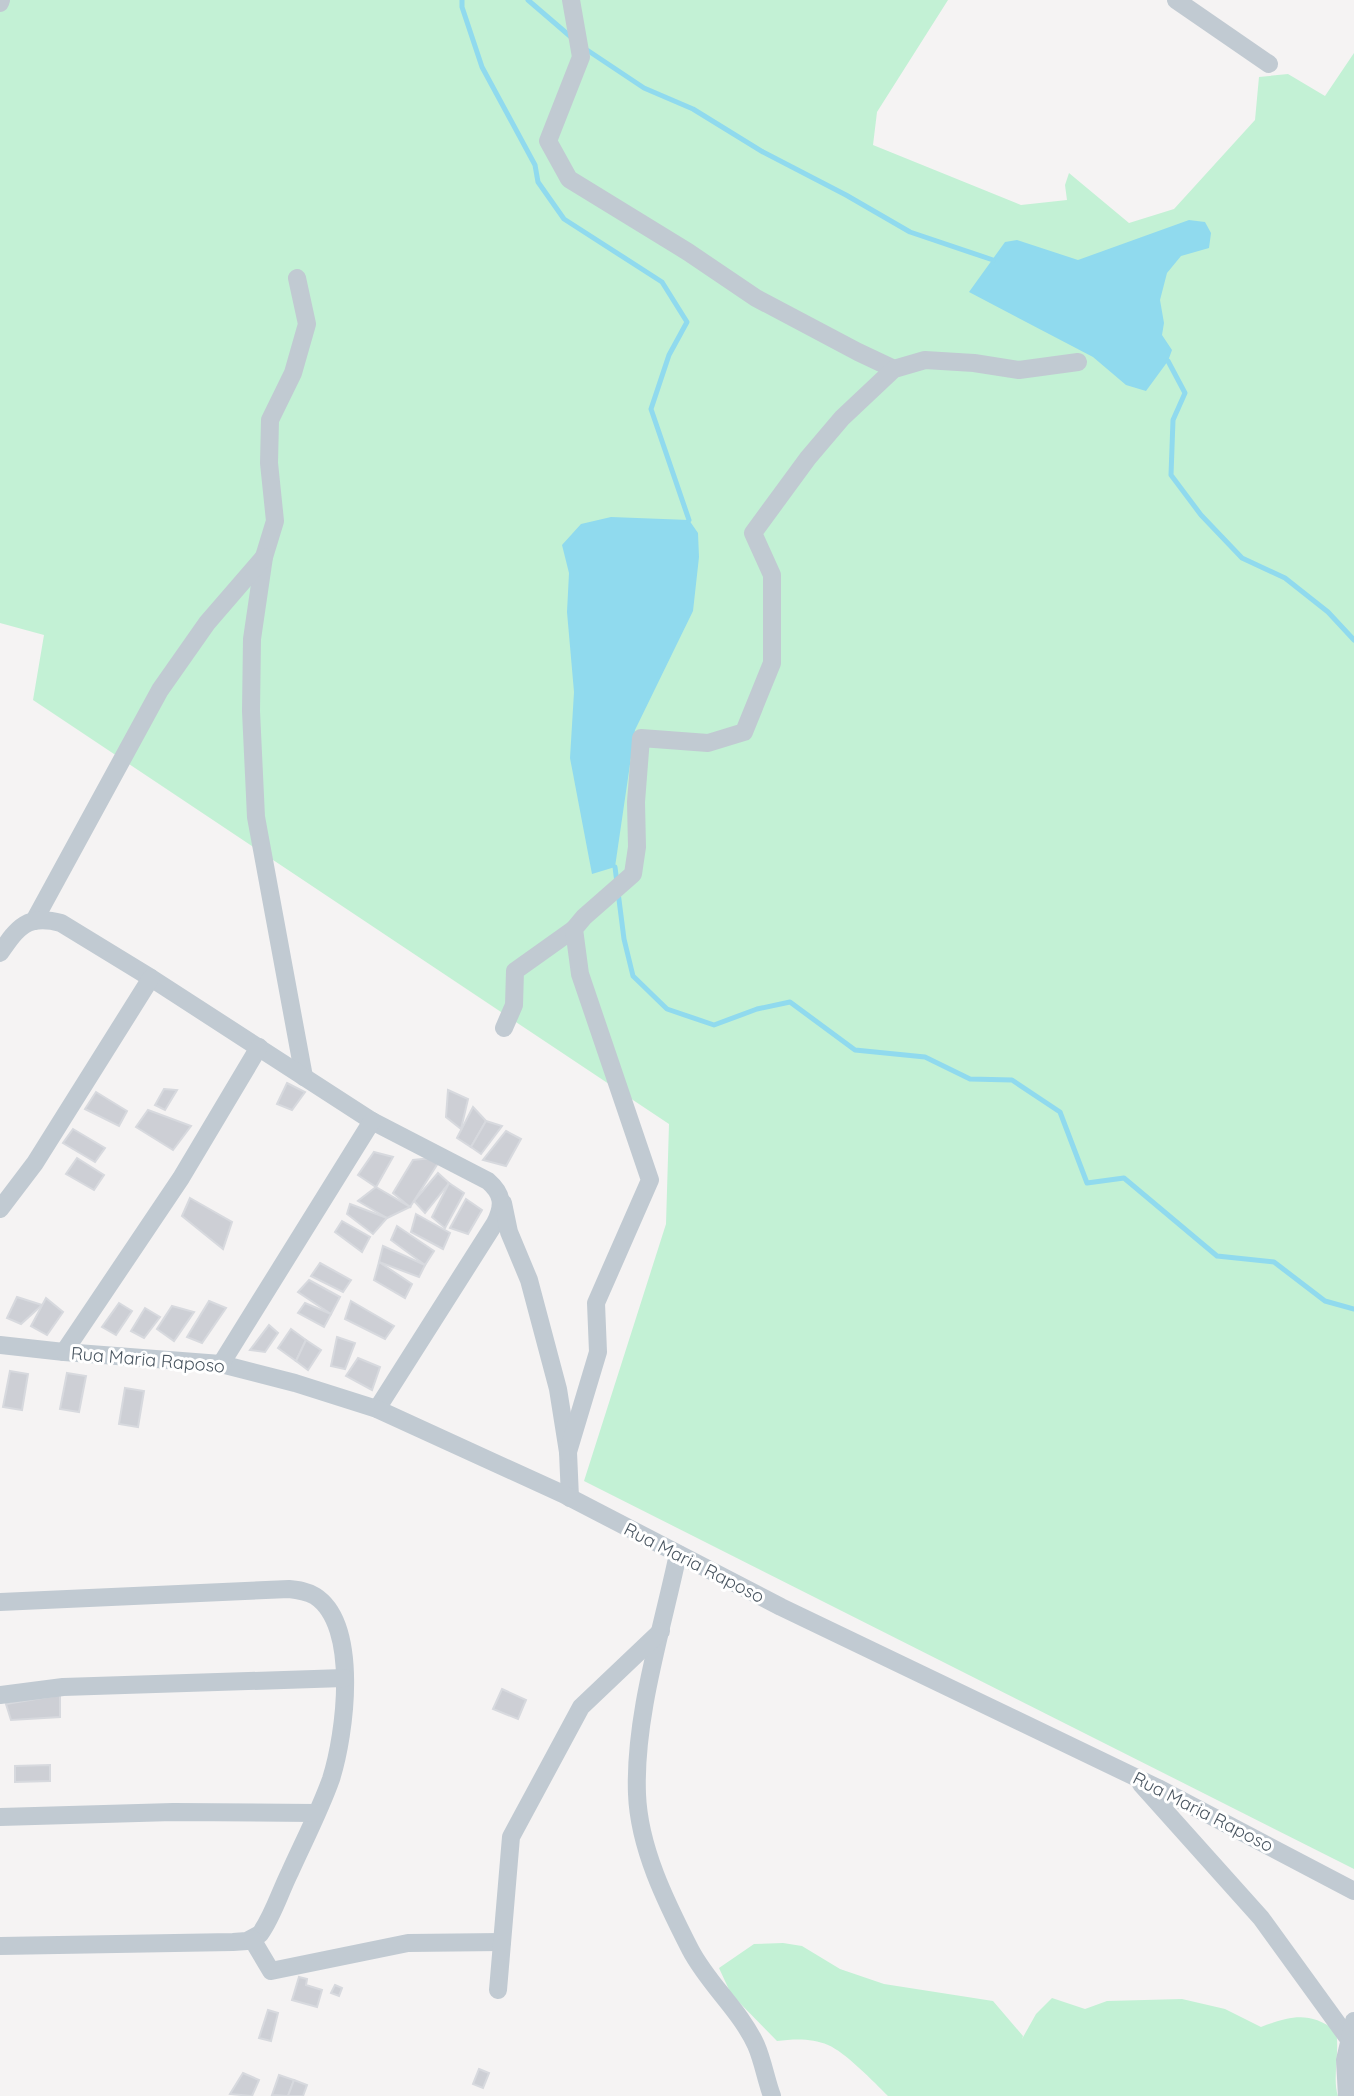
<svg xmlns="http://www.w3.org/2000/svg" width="1354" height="2096" font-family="Quicksand,sans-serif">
<rect width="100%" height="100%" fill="#f5f3f3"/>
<g fill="#c3f1d5">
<path d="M0,0h948l-71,112 -4,33 148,60 46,-5 -2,-15 4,-12 60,50 45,-14 81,-89 4,-43 29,-3 37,22 29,-43v1816l-770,-388 82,-257 3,-100 -636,-424 11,-65 -44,-12z"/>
<path d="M783,1943l19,3 38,23 44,15 109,17 30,35 -1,3 14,-25 16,-16 33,11 22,-8 75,-2 43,10 36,18c30,-11 48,-16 75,4 4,21 -4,48 2,65h-450c-14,-14 -43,-44 -60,-51 -16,-7 -34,-6 -51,-4l-46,-47 -12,-26 35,-24z"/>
</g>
<g fill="#90daee">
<path d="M1189,220l16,2 6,11 -2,15 -28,8 -14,17 -7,27 4,23 -2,12 10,15 -4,11 -22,30 -20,-6 -33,-28 -124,-65 36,-50 12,-2 61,20z"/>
<path d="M611,517l78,3 9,13 1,24 -6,54 -58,119 -20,137 -23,7 -22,-116 4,-66 -7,-80 2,-39 -7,-28 19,-21z"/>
</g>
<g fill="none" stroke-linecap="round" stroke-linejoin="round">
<g stroke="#90daee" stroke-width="5">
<path d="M462,0v7l20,60 53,98 3,17 26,37 98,63 25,40 -18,33 -18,54 38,111"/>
<path d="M528,0l43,37"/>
<path d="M584,48l60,40 49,21 70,43 83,43 64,37 83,28"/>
<path d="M1168,361l17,32 -12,27 -2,55 30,40 41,43 43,20 43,34 26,28"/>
<path d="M615,867l2,16"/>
<path d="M618,892l6,47 9,37 34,33 47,16 43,-16 33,-7 65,48 70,7 45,22 42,1 48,32 27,71 37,-5 93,78 57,6 51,39 29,8"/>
</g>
</g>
<g fill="#cdcfd5" stroke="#d7d9de" stroke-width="2">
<path d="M287,1083l18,9 -13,18 -15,-6z"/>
<path d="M164,1089l13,1 -12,20 -10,-5z"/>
<path d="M448,1090l20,9 -7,30 -15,-12z"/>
<path d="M96,1092l31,19 -8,15 -34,-17z"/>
<path d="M473,1107l13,14 -15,26 -14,-9z"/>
<path d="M148,1110l43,16 -18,24 -37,-23z"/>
<path d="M486,1121l16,5 -21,28 -10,-7z"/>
<path d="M73,1129l32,19 -10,14 -32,-19z"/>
<path d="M506,1131l15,8 -15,27 -23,-6z"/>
<path d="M374,1152l19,5 -17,30 -18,-12z"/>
<path d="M442,1157l-32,50 -17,-14 20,-33z"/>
<path d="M77,1158l27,17 -10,15 -28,-16z"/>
<path d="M438,1173l11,10 -24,30 -11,-12z"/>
<path d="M449,1183l15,10 -19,35 -13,-11z"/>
<path d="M376,1187l34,20 -23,11 -29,-17z"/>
<path d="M190,1198l42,24 -9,27 -41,-33z"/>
<path d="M466,1199l16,11 -14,24 -18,-6z"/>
<path d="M350,1204l37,14 -14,16 -26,-20z"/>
<path d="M416,1214l34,19 -7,16 -32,-17z"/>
<path d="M342,1221l28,16 -8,15 -27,-20z"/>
<path d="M397,1226l37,25 -9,14 -34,-25z"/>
<path d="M383,1246l42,19 -6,12 -40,-15z"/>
<path d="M379,1262l33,22 -7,14 -31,-18z"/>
<path d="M320,1263l31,17 -8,12 -32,-16z"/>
<path d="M309,1280l31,17 -9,17 -33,-22z"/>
<path d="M17,1297l25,8 -21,19 -14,-6z"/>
<path d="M46,1298l17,14 -16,23 -16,-9z"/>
<path d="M209,1301l17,7 -24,35 -15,-6z"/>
<path d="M351,1301l43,25 -9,13 -40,-20z"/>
<path d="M119,1303l13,8 -16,24 -14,-8z"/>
<path d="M305,1303l26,11 -7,13 -26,-14z"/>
<path d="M172,1306l22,6 -20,29 -17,-12z"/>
<path d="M145,1308l15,9 -16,21 -13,-7z"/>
<path d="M269,1325l9,8 -13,19 -15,-2z"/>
<path d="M291,1329l15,11 -10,21 -18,-13z"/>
<path d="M337,1337l18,6 -10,26 -14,-3z"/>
<path d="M306,1340l15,10 -13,20 -12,-9z"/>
<path d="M358,1358l22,9 -8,23 -26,-14z"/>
<path d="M10,1371l18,3 -6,36 -19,-3z"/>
<path d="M67,1373l19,3 -7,36 -19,-3z"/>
<path d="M125,1388l19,3 -6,36 -19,-3z"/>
<path d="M502,1689l24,11 -8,19 -25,-10z"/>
<path d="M60,1695v22l-49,3 -5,-16z"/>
<path d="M50,1765v16l-35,1v-16z"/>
<path d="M299,1977l8,2 -1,6 16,5 -5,17 -25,-7z"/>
<path d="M335,1985l7,3 -3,8 -8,-3z"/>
<path d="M268,2010l10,3 -7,28 -12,-3z"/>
<path d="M479,2069l10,4 -6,15 -10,-4z"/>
<path d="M243,2073l16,7 -7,16 -22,-2z"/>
<path d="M279,2075l15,5 -6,16 -16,-1z"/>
<path d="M294,2080l13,5 -4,11h-15z"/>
</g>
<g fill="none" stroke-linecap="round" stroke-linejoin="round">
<g stroke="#c1cad2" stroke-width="18">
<path d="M571,0l10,57 -33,84 21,38 119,73 68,46 102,54 36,17"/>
<path d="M1176,0l93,64"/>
<path d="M0,3l1,-3"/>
<path d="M297,278l10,46 -14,49 -23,47 -1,43 6,58 -11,36 -12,82 -1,72 5,106 48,260"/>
<path d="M34,921l126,-231 47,-67 57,-66"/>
<path d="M0,953c18,-26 27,-39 61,-30l90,55 221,143 116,60c15,13 16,24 7,42l-118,186"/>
<path d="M504,1028l10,-23 1,-34 59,-42"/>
<path d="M503,1203l6,29 20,48 29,109 10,63 2,46"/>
<path d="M0,1209l35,-46 116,-185"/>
<path d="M0,1345l64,7 157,12 74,19 82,26 186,85 218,113 377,181 196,103"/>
<path d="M64,1352l117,-174 78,-131"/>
<path d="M221,1364l151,-243"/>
<path d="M568,1452l30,-100 -2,-49 54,-123 -70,-206 -6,-45 10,-12 49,-43 4,-27 -1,-45 5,-64 67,5 36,-11 28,-69v-88l-19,-42 55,-75 34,-40 52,-49 31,-9 49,3 45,7 59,-8"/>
<path d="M678,1554c-16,76 -44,163 -41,240 2,54 29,108 53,155 18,35 50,61 66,96 7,16 10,35 16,51"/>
<path d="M0,1602l289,-13c10,1 17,2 26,7 45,29 30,139 16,183 -11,31 -27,62 -41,93 -10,20 -17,44 -30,62l-13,7 -14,1 -233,4"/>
<path d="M0,1695l63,-8 281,-9"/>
<path d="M1141,1784l120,134 87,120"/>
<path d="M0,1817l173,-5 143,1"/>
<path d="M252,1939l19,32 137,-28 94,-1"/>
<path d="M498,1990l13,-153 70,-130 80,-76"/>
<path d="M1347,2096l-2,-36 9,-39"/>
</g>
</g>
<g text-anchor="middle" stroke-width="6" stroke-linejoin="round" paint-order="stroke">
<g font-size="18" fill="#4a5661" stroke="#fff">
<text transform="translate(148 1360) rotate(5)" y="6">Rua Maria Raposo</text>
<text transform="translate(694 1563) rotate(27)" y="6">Rua Maria Raposo</text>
<text transform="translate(1203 1812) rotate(27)" y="6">Rua Maria Raposo</text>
</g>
</g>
</svg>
